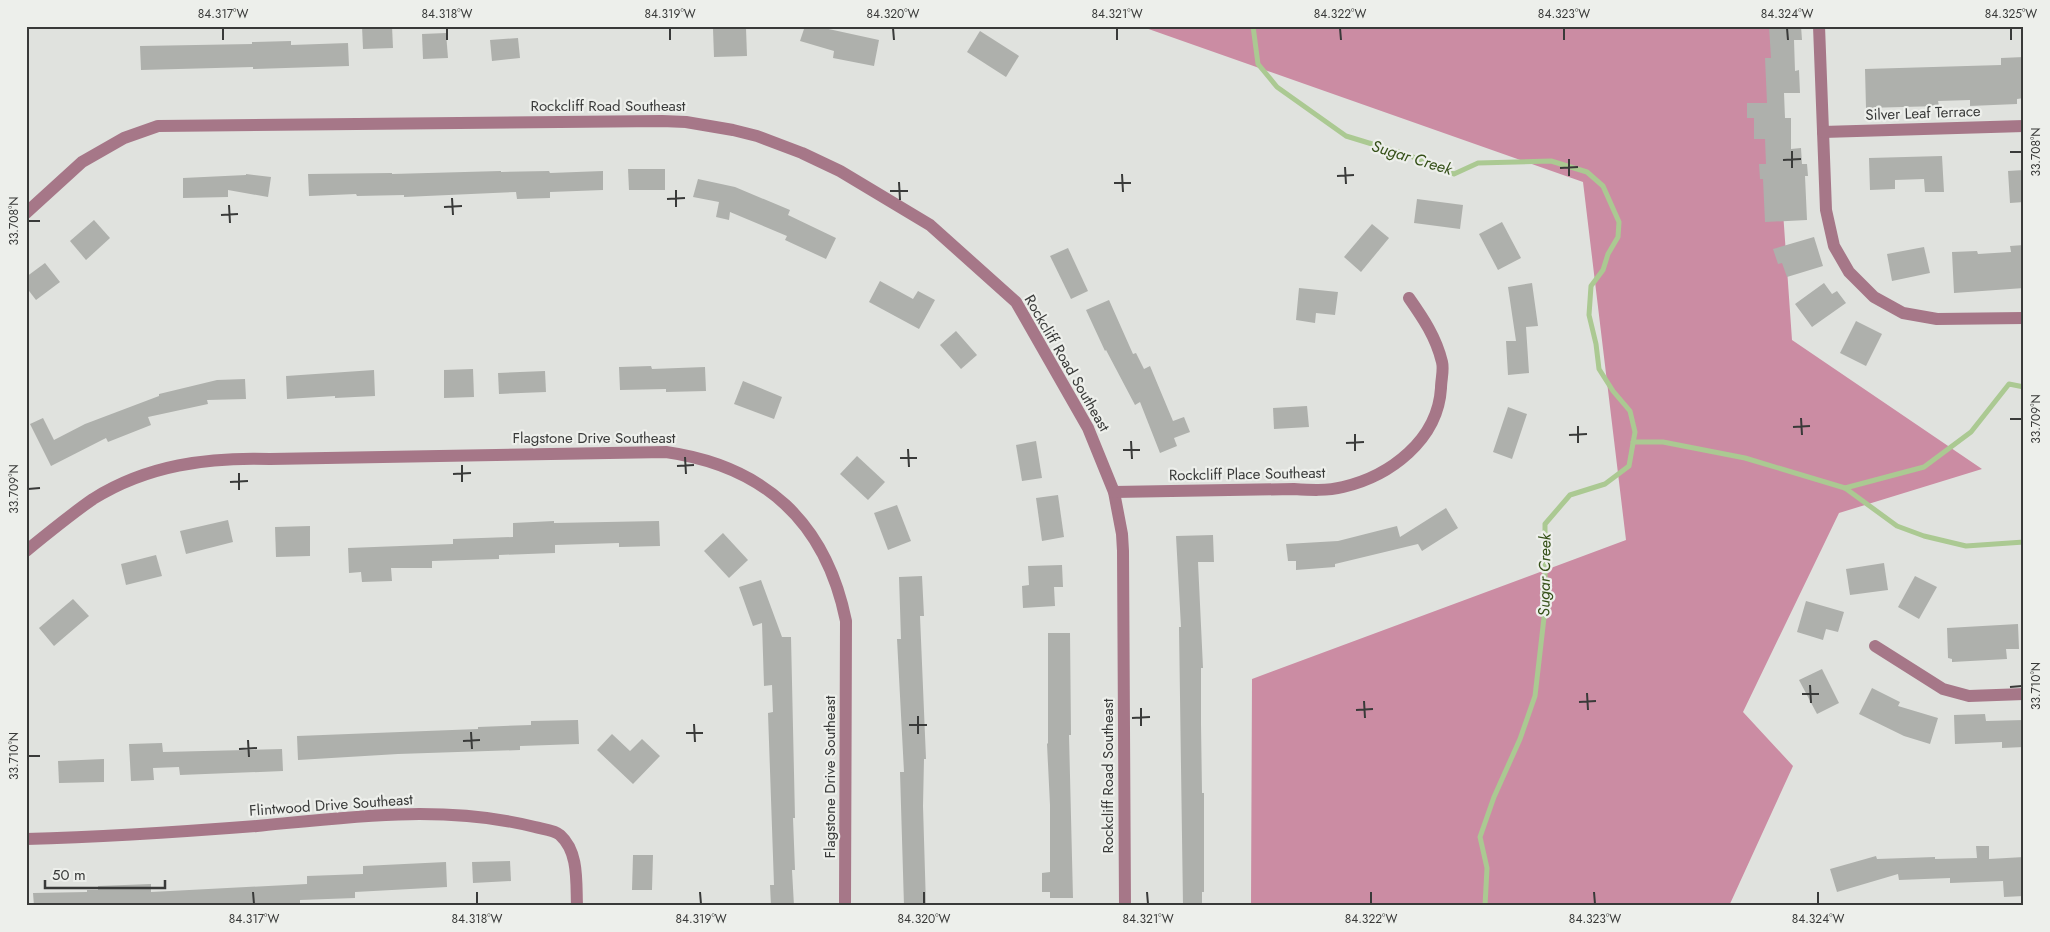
<svg xmlns="http://www.w3.org/2000/svg" width="2050" height="932" font-family="Jost,sans-serif">
<rect width="100%" height="100%" fill="#e0e2de"/>
<path fill="#cb8ca3" d="M1140,26h630l22,314 190,129 -143,44 -96,199 50,54 -64,140h-478l1,-227 374,-139 -43,-358z"/>
<g fill="none" stroke-linecap="round" stroke-linejoin="round">
<g stroke="#abc992" stroke-width="5">
<path d="M1253,26l5,38 19,23 69,49 62,19 46,19 24,-11 73,-2 36,11 16,14 16,36 -1,15 -10,17 -5,16 -12,16 -2,29 7,29 3,25 14,22 17,20 5,21 -6,34 -24,18 -35,11 -25,29v85l-10,87 -15,43 -26,58 -14,40 7,31 -2,38"/>
<path d="M1633,442h30l82,16 100,30 52,38 27,10 42,10 58,-4"/>
<path d="M1845,488l79,-21 47,-35 38,-48 15,3"/>
</g>
</g>
<g fill="#aeb0ac">
<path d="M362,26h30l1,22 -30,1z"/>
<path d="M805,26h20l-1,2 55,12 -5,26 -41,-8 1,-7 -34,-10z"/>
<path d="M1769,26h32l1,14h-8l1,31 4,-1 1,23h-16l1,25h6v31l10,-1 1,16h5l1,12h-3l2,44 -42,2 -2,-43h-3l-1,-15h7l-1,-25h-11v-21h-7v-15h20l-2,-45h6z"/>
<path d="M746,28l1,28 -33,1 -1,-28z"/>
<path d="M980,31l39,25 -13,21 -39,-25z"/>
<path d="M446,33l2,25 -25,1 -1,-25z"/>
<path d="M518,38l2,20 -28,3 -2,-21z"/>
<path d="M291,41v4l57,-2 1,23 -96,3v-2l-112,3 -1,-24 112,-2v-2z"/>
<path d="M2024,57v41l-7,1v5l-47,2v-6l-32,1 1,5 -73,2 -1,-39 136,-4v-7z"/>
<path d="M1942,156l2,36h-19l-1,-13 -29,1v9l-25,1 -1,-32z"/>
<path d="M628,169h37v21h-36z"/>
<path d="M2024,170v32l-14,1 -2,-32z"/>
<path d="M501,171v1l48,-1 1,2 53,-2v19l-53,2v6l-33,1 -1,-7 -112,5v-2l-47,1 -1,-2 -47,2 -1,-22 84,-1v1z"/>
<path d="M246,174l25,3 -3,20 -40,-7v7l-45,1v-20l63,-3z"/>
<path d="M698,179l37,8 55,23 -2,5 48,23 -10,21 -41,-19 2,-4 -57,-24 -1,8 -13,-3 3,-15 -26,-5z"/>
<path d="M1417,199l46,6 -3,24 -46,-6z"/>
<path d="M94,220l16,18 -24,22 -16,-19z"/>
<path d="M1502,222l19,36 -23,12 -19,-36z"/>
<path d="M1372,224l17,14 -28,34 -17,-15z"/>
<path d="M1814,237l9,29 -36,11 -5,-14 -4,1 -5,-15z"/>
<path d="M2024,245v43l-70,5 -2,-41 25,-1 1,3 33,-2 -1,-6z"/>
<path d="M1924,247l6,26 -38,8 -5,-27z"/>
<path d="M1068,248l20,43 -17,8 -21,-43z"/>
<path d="M45,263l15,19 -24,18 -10,-13v-10z"/>
<path d="M880,281l33,18 5,-8 17,9 -16,29 -50,-27z"/>
<path d="M1532,283l6,43 -12,1 3,46 -21,2 -2,-34h10l-8,-54z"/>
<path d="M1824,283l8,11 5,-3 9,12 -34,24 -17,-23z"/>
<path d="M1299,288l39,4 -3,23 -19,-2 -1,10 -19,-3z"/>
<path d="M1109,300l24,54 3,-1 8,16 6,-3 23,55 11,-4 6,15 -16,6 3,8 -17,7 -20,-51 -5,3 -29,-55 -1,1 -19,-41z"/>
<path d="M1856,321l26,13 -16,32 -26,-13z"/>
<path d="M956,331l21,24 -16,14 -21,-24z"/>
<path d="M651,366l1,3 53,-2 1,24 -40,1v-3l-46,1 -1,-23z"/>
<path d="M473,369l1,28 -30,1v-28z"/>
<path d="M374,370l1,26 -40,2v-2l-48,3 -1,-23z"/>
<path d="M545,371l1,21 -47,2 -1,-21z"/>
<path d="M245,379l1,20 -39,1 1,4 -60,13 3,8 -43,17 -2,-4 -55,28 -21,-42 13,-6 11,22 31,-16 74,-28v-2l58,-14z"/>
<path d="M743,381l39,16 -8,22 -40,-15z"/>
<path d="M1307,406l2,21 -35,2 -1,-21z"/>
<path d="M1508,407l19,7 -15,45 -19,-7z"/>
<path d="M1036,441l6,37 -20,3 -6,-36z"/>
<path d="M857,456l28,26 -17,18 -28,-26z"/>
<path d="M1058,495l6,42 -22,4 -6,-43z"/>
<path d="M897,505l14,36 -23,9 -14,-37z"/>
<path d="M1446,508l12,20 -36,23 -4,-7 -83,20v3l-39,3v-9h-8l-2,-17 52,-3 59,-15 3,11z"/>
<path d="M228,520l5,22 -47,12 -6,-23z"/>
<path d="M554,521v2l105,-2 1,25 -41,1v-4l-64,2v8l-56,2v4l-67,2v7h-41l1,13 -30,1 -1,-10 -12,1 -1,-25 105,-4v-5l60,-2v-14z"/>
<path d="M310,526v30l-34,1 -1,-30z"/>
<path d="M723,533l25,27 -19,18 -25,-27z"/>
<path d="M1213,535l1,27h-16l5,106h-2v56l1,69h2v99h-2v14h-19l-4,-279h2l-5,-91z"/>
<path d="M156,555l6,21 -36,9 -5,-21z"/>
<path d="M1884,563l4,27 -38,5 -4,-26z"/>
<path d="M1062,565l1,22h-9l1,19 -32,2 -1,-22 7,-1 -1,-19z"/>
<path d="M922,576l2,40h-4l6,143h-2l-1,47 3,100h-22l-4,-134h4l-7,-133h4l-2,-62z"/>
<path d="M1915,576l22,11 -18,32 -21,-12z"/>
<path d="M761,580l21,57h9l4,181h-2l2,52h-3l2,36h-23l-1,-21h4l-6,-172 5,-1 -1,-27 -8,1 -2,-63 -9,3 -14,-39z"/>
<path d="M73,599l16,17 -35,30 -15,-18z"/>
<path d="M1806,601l38,11 -6,20 -12,-3 -3,11 -26,-8z"/>
<path d="M2018,624l1,25h-13l1,10 -55,3v-3l-4,-1 -1,-30z"/>
<path d="M1048,633h22l1,102h-2l4,163h-23v-6h-8v-19l8,-1v-67l-3,-61 1,-1z"/>
<path d="M1822,669l17,34 -22,11 -18,-34z"/>
<path d="M1872,688l28,14 -2,4 40,12 -8,26 -26,-8 -45,-22z"/>
<path d="M1985,714l1,7 38,-1v27l-22,1v-6l-47,2 -1,-29z"/>
<path d="M578,720l1,24 -59,2v4l-122,4 -100,6 -1,-24 181,-7v-2l53,-2v-4z"/>
<path d="M612,734l18,17 12,-12 18,17 -27,28 -36,-34z"/>
<path d="M162,743l1,9 119,-3 1,22 -103,4 -1,-8 -26,1 1,12 -23,1 -2,-37z"/>
<path d="M104,759v23l-45,1 -1,-22z"/>
<path d="M1976,846h13v13l35,-2v39l-20,1 -1,-16 -53,2v-5l-51,2 -1,-6 -61,18 -7,-23 46,-13 1,3 58,-2v2l42,-1z"/>
<path d="M633,855h20l-1,35h-20z"/>
<path d="M510,861l1,20 -38,2 -1,-21z"/>
<path d="M446,862l1,25 -92,5v6l-55,2v6h-266l-1,-13 54,-1v-2h11v-4l53,-2v8l156,-8v-8l56,-2v-8z"/>
</g>
<g fill="none" stroke-linecap="round" stroke-linejoin="round">
<g stroke="#a67788" stroke-width="12">
<path d="M1819,26l7,184 8,36 15,26 25,25 29,16 34,6 87,-1"/>
<path d="M1823,132l201,-6"/>
<path d="M26,213l56,-51 42,-24 34,-12 504,-5 24,1 47,8 24,6 45,17 38,18 90,54 86,77 72,126 26,64 8,42 1,17 2,355"/>
<path d="M1114,492l180,-3c16,1 33,2 49,-2 47,-11 95,-47 98,-99 0,-8 3,-18 1,-26 -6,-25 -19,-44 -33,-64"/>
<path d="M26,551c22,-18 44,-36 67,-52 54,-34 115,-42 177,-40l396,-7c99,14 160,71 180,169l-1,285"/>
<path d="M1875,646l68,43 26,7 55,-2"/>
<path d="M26,839c77,-2 154,-7 231,-13 92,-9 187,-22 278,1 7,2 20,3 25,8 19,17 16,47 17,71"/>
</g>
</g>
<path fill="none" stroke="#393a39" stroke-width="2" d="M223,28v12M447,28v12M670,28v12M893,28l1,12M1117,28v12M1340,28l1,12M1564,28v12M1787,28l1,12M2011,28v12M1792,151v17M2010,152h12M1569,159v17M1783,160l18,-1M1345,167l1,17M1560,168l18,-1M1122,174l1,18M1337,176l17,-1M899,182l1,18M1114,183h17M676,190v17M890,191h18M452,198l1,17M667,199l18,-1M229,205l1,18M444,207l18,-1M221,215l17,-1M28,221h12M1801,418l1,17M2010,419h12M1578,426v17M1793,427l17,-1M1355,434v17M1569,435l18,-1M1131,441l1,18M1346,443l18,-1M908,449l1,18M1123,450h17M685,457l1,17M900,458h17M462,465v17M677,466l17,-1M239,473v17M453,474l18,-1M230,482l18,-1M28,489l12,-1M1810,685l1,18M2010,687l12,-1M1587,693l1,17M1802,694h17M1364,701l1,17M1579,702l17,-1M1141,708v18M1356,710l17,-1M918,716v18M1132,718l18,-1M694,724l1,18M909,725h18M471,732l1,17M686,733h17M248,740l1,17M463,741l17,-1M239,749l18,-1M28,756h12M253,892l1,12M477,892v12M700,892l1,12M924,892v12M1147,892l1,12M1371,892v12M1594,892l1,12M1818,892v12"/>
<g text-anchor="middle" stroke-width="4.5" stroke-linejoin="round" paint-order="stroke">
<g font-size="15" fill="#393a39" stroke="#edefeb">
<text x="608" y="111">Rockcliff Road Southeast</text>
<text transform="translate(1923 113) rotate(-2)" y="5">Silver Leaf Terrace</text>
<text transform="translate(1067 363) rotate(60)" y="5">Rockcliff Road Southeast</text>
<text x="594" y="443">Flagstone Drive Southeast</text>
<text transform="translate(1247 474) rotate(-1)" y="5">Rockcliff Place Southeast</text>
<text transform="translate(1108 776) rotate(-90)" y="5">Rockcliff Road Southeast</text>
<text transform="translate(830 777) rotate(-90)" y="5">Flagstone Drive Southeast</text>
<text transform="translate(331 805) rotate(-4)" y="5">Flintwood Drive Southeast</text>
</g>
<g font-size="16" font-style="italic" fill="#344f17" stroke="#edefeb">
<text transform="translate(1412 157) rotate(17)" y="6">Sugar Creek</text>
<text transform="translate(1544 575) rotate(-89)" y="6">Sugar Creek</text>
</g>
</g>
<rect width="2050" height="932" fill="none" stroke="#edefeb" stroke-width="55"/>
<path d="M45 880v8h120v-8" fill="none" stroke="#393a39" stroke-width="2.5"/>
<text x="52" y="880" font-size="15" fill="#393a39" stroke="#edefeb" stroke-width="4" paint-order="stroke">50 m</text>
<rect x="28" y="28" width="1994" height="876" fill="none" stroke="#393a39" stroke-width="2"/>
<g font-size="12" text-anchor="middle" fill="#393a39">
<text x="223" y="18">84.317°W</text>
<text x="447" y="18">84.318°W</text>
<text x="670" y="18">84.319°W</text>
<text x="893" y="18">84.320°W</text>
<text x="1117" y="18">84.321°W</text>
<text x="1340" y="18">84.322°W</text>
<text x="1564" y="18">84.323°W</text>
<text x="1787" y="18">84.324°W</text>
<text x="2011" y="18">84.325°W</text>
<text transform="translate(2036 152) rotate(-90)" y="4">33.708°N</text>
<text transform="translate(14 221) rotate(-90)" y="4">33.708°N</text>
<text transform="translate(2036 419) rotate(-90)" y="4">33.709°N</text>
<text transform="translate(14 489) rotate(-90)" y="4">33.709°N</text>
<text transform="translate(2036 686) rotate(-90)" y="4">33.710°N</text>
<text transform="translate(14 756) rotate(-90)" y="4">33.710°N</text>
<text x="254" y="923">84.317°W</text>
<text x="477" y="923">84.318°W</text>
<text x="701" y="923">84.319°W</text>
<text x="924" y="923">84.320°W</text>
<text x="1148" y="923">84.321°W</text>
<text x="1371" y="923">84.322°W</text>
<text x="1595" y="923">84.323°W</text>
<text x="1818" y="923">84.324°W</text>
</g>
</svg>
